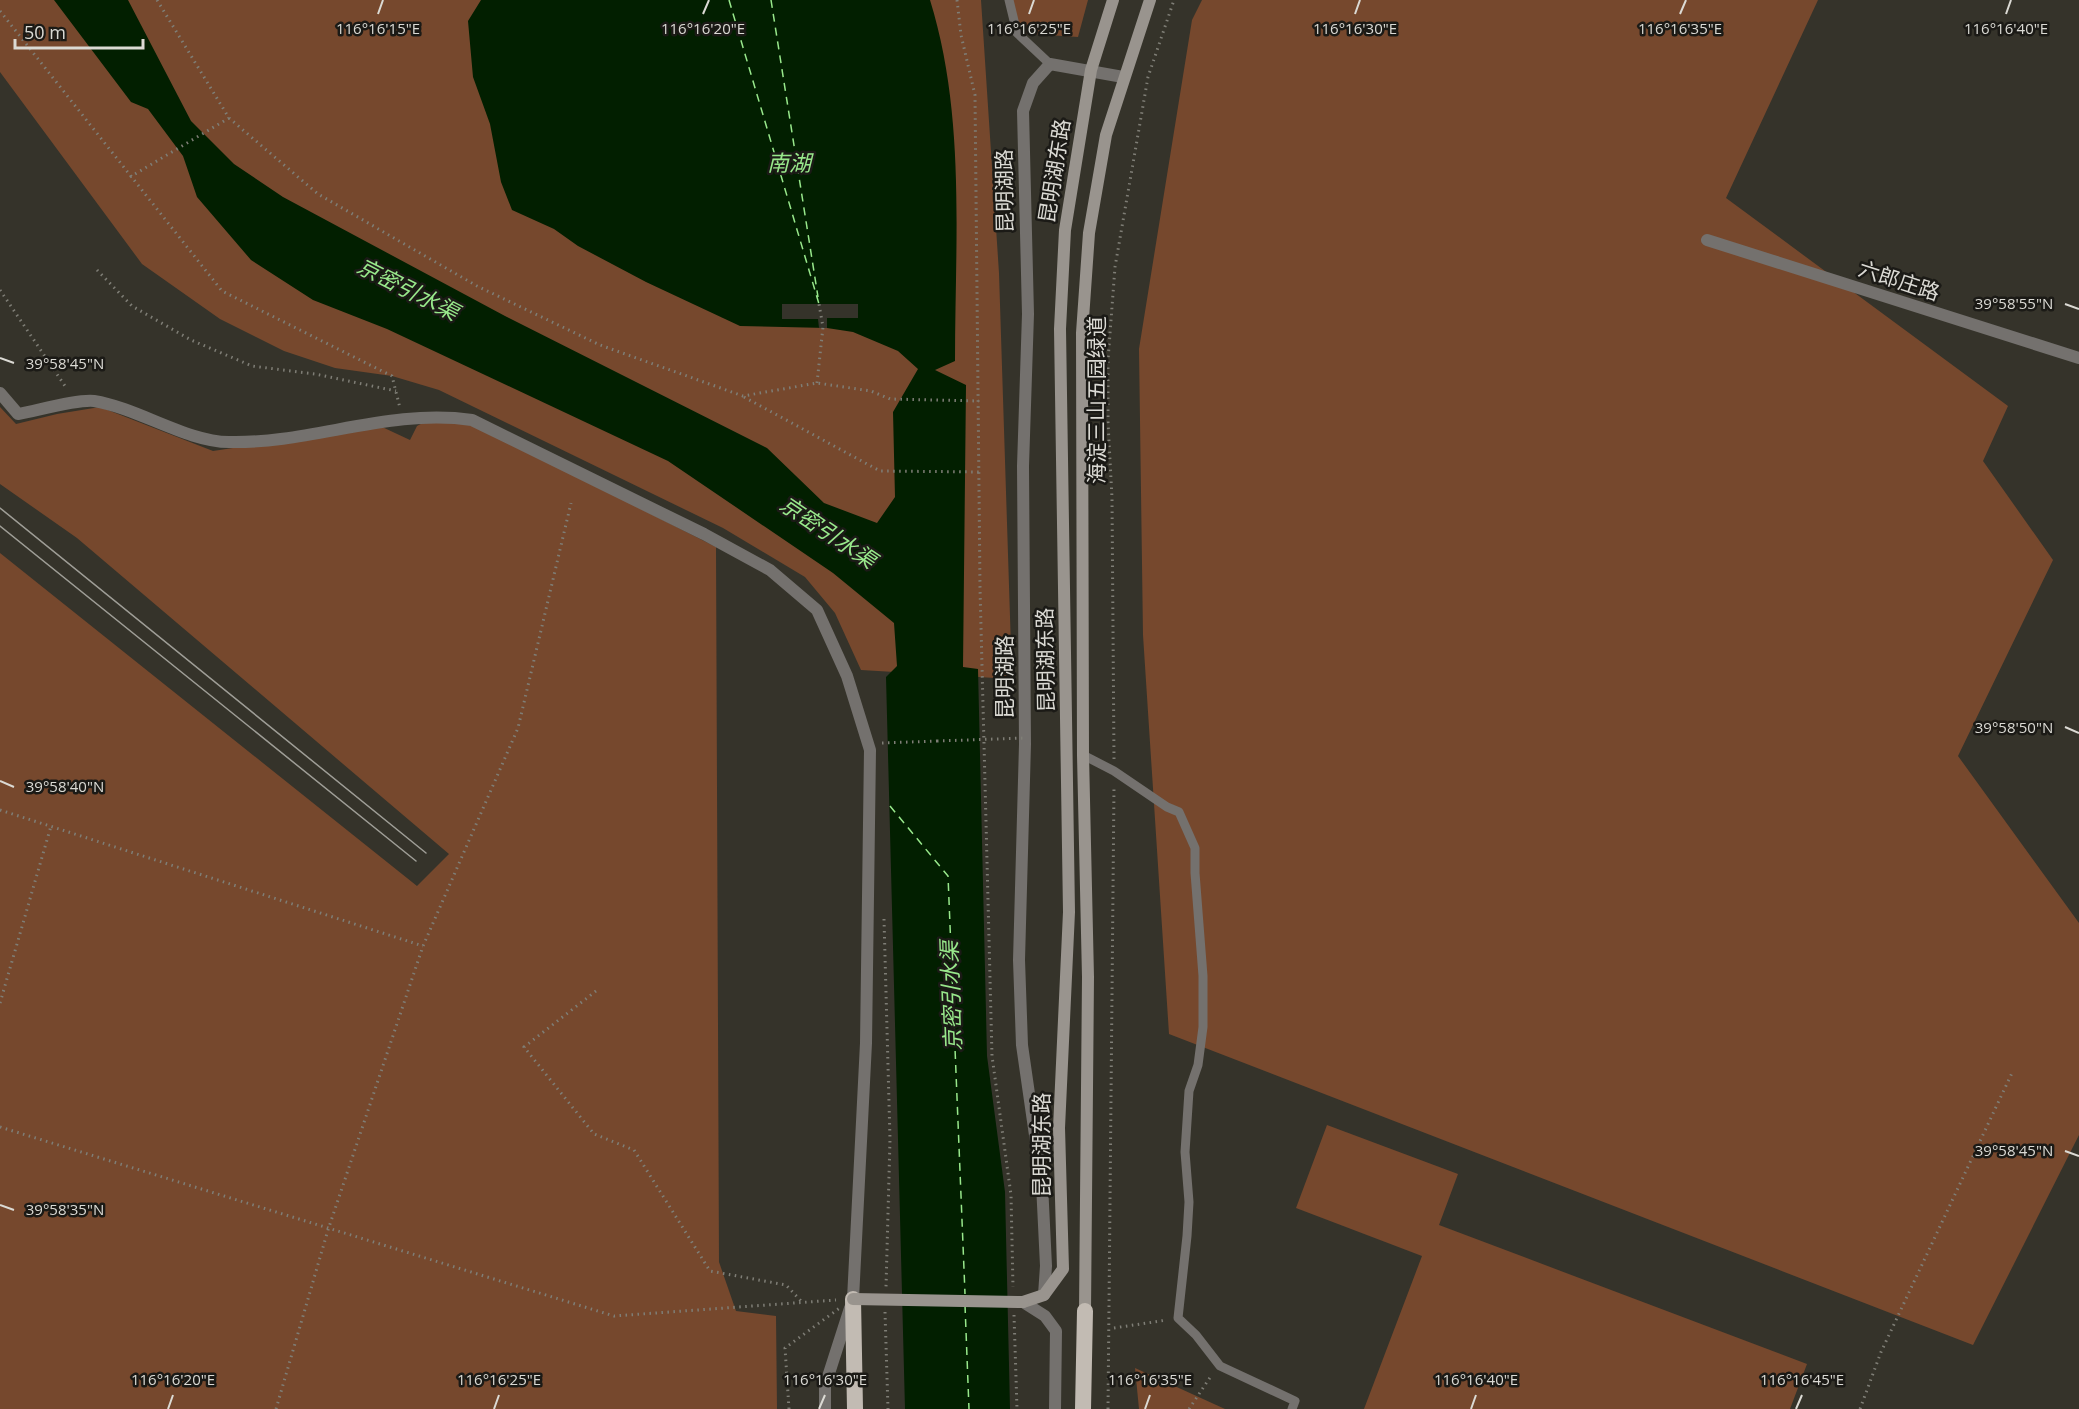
<svg xmlns="http://www.w3.org/2000/svg" width="2079" height="1409" font-family="'Open Sans','Noto Sans SC',sans-serif">
<rect width="100%" height="100%" fill="#35332a"/>
<g fill="#76482d">
<path d="M0,0h981l18,273 13,406 -151,-9 -26,-57 -30,-36 -82,-49 -284,-138 -47,-14 -57,-8 -51,-17 -64,-32 -78,-55 -142,-192z"/>
<path d="M1009,0h79l-10,37 -61,-4z"/>
<path d="M1202,0h616l-92,198 282,208 -25,55 70,99 -95,196 121,167v212l-106,210 -804,-311 -26,-399 -4,-286 53,-329z"/>
<path d="M0,407l16,17 41,-10 43,-7 113,44 167,-25 30,14 7,-14 9,-5 49,4 241,122 3,715 17,49 40,5 1,93h-777v-856l417,333 32,-32 -372,-316 -77,-54z"/>
<path d="M1327,1125l131,49 -19,51 368,139 -17,45h-426l58,-153 -126,-48z"/>
<path d="M1135,1368l90,41h-86z"/>
</g>
<path fill="#021f00" d="M54,0h74l63,121 43,43 49,33 222,119 262,132 57,55 53,20 18,-26 -2,-85 25,-43 -20,-18 -45,-19 -26,-4 -87,-2 -94,-44 -68,-36 -24,-17 -42,-19 -11,-28 -11,-58 -17,-47 -5,-56 13,-21h449c36,116 25,241 25,361l-20,9 31,15 -3,282 15,2 9,387 18,136 5,217h-105l-19,-732 11,-11 -3,-43 -61,-50 -165,-112 -281,-132 -74,-29 -62,-40 -54,-63 -14,-41 -35,-47 -17,-7z"/>
<path fill="#35332a" d="M782,304h76v14h-31v10h-8l-1,-9h-36z"/>
<g fill="none" stroke-linecap="round" stroke-linejoin="round">
<g stroke="#98e88b" stroke-width="1.5" stroke-dasharray="8 6" stroke-linecap="butt">
<path d="M729,0l90,304"/>
<path d="M771,0l47,297"/>
<path d="M890,806l58,70 17,418"/>
<path d="M965,1305l4,104"/>
</g>
<g stroke="#7f7e76" stroke-width="3" stroke-dasharray="1.5 4.5" stroke-linecap="butt">
<path d="M157,0l72,118 89,76 159,92 123,59 143,51 74,-13 54,8 19,8 89,2"/>
<path d="M957,0l4,35 14,60 5,493 12,468 19,139 2,92"/>
<path d="M0,11l222,280 170,85 8,32"/>
<path d="M130,177l99,-59"/>
<path d="M97,270l35,36 59,34 61,26 63,8 81,17"/>
<path d="M0,290l67,99"/>
<path d="M817,383l6,-56 -4,-23"/>
<path d="M744,397l136,74 101,1"/>
<path d="M882,743l55,-2"/>
<path d="M1114,759l-2,-261 -4,-75v-63l7,-93 33,-190 26,-77"/>
<path d="M0,810l423,136"/>
<path d="M884,919l6,220 -4,148"/>
<path d="M596,991l-72,56 70,87 40,16 76,121 76,14 16,17"/>
<path d="M0,1003l51,-177"/>
<path d="M0,1127l614,189 222,-16"/>
<path d="M885,1312l3,97"/>
<path d="M1014,1315l3,94"/>
<path d="M1114,1328l53,-8"/>
<path d="M276,1409l52,-179 95,-284 95,-218 53,-225"/>
<path d="M1108,1409l6,-623"/>
<path d="M1189,1409l22,-33"/>
<path d="M1860,1409l21,-57 131,-279"/>
</g>
<g stroke="#74716e" stroke-width="9">
<path d="M1009,0l8,33 33,31"/>
<path d="M1083,755l31,16 53,36 12,5 16,36v25l8,103v51l-5,38 -9,26 -4,61 4,50 -2,34 -9,82 18,17 24,31 75,35 -3,8"/>
</g>
<g stroke="#74716e" stroke-width="12">
<path d="M1707,240l372,118"/>
<path d="M0,393l18,21c18,-3 60,-15 76,-13 44,7 93,41 135,41 82,2 160,-34 243,-22l232,114 66,36 47,40 30,66 23,74 -4,293 -13,256"/>
</g>
<g stroke="#74716e" stroke-width="12">
<path d="M1044,1295l2,-29 -4,-82 -20,-139 -3,-85 6,-216 -2,-278 5,-152 -5,-203 10,-28 17,-19 73,13"/>
<path d="M1023,1302l22,14 11,15 -1,78"/>
<path d="M825,1409v-23l25,-78"/>
</g>
<g stroke="#99948e" stroke-width="12">
<path d="M1023,1302l21,-7 19,-26 -4,-141 10,-216 -9,-583 5,-99 26,-160 22,-70"/>
<path d="M1085,1311l3,-334 -5,-222 -1,-422 7,-100 17,-98 44,-135"/>
</g>
<g stroke="#c2bbb3" stroke-width="16">
<path d="M853,1299l2,110"/>
<path d="M1083,1409l2,-98"/>
</g>
<g stroke="#9f9e97" stroke-width="1.5">
<path d="M0,508l426,345"/>
<path d="M0,526l416,335"/>
</g>
<g stroke="#7f7e76" stroke-width="3" stroke-dasharray="1.5 4.5" stroke-linecap="butt">
<path d="M937,741l88,-3"/>
<path d="M789,1409l-4,-61 56,-41"/>
</g>
<path stroke="#99948e" stroke-width="12" d="M853,1299l170,3"/>
</g>
<path fill="none" stroke="#dbdad4" stroke-width="2" d="M378,14l5,-14M703,14l6,-14M1029,14l5,-14M1355,14l5,-14M1680,14l6,-14M2006,14l5,-14M2065,304l14,5M0,358l14,5M2065,727l14,6M0,781l14,6M2065,1151l14,5M0,1205l14,5M168,1409l5,-14M494,1409l5,-14M819,1409l6,-14M1145,1409l5,-14M1471,1409l5,-14M1796,1409l6,-14"/>
<g text-anchor="middle" stroke-width="5" stroke-linejoin="round" paint-order="stroke">
<g font-size="21" fill="#dbdad4" stroke="#1b1a16">
<text transform="translate(1055 171) rotate(-81)" y="7">昆明湖东路</text>
<text transform="translate(1005 191) rotate(-91)" y="7">昆明湖路</text>
<text transform="translate(1899 281) rotate(18)" y="7">六郎庄路</text>
<text transform="translate(1097 400) rotate(-90)" y="7">海淀三山五园绿道</text>
<text transform="translate(1046 660) rotate(-91)" y="7">昆明湖东路</text>
<text transform="translate(1005 677) rotate(-90)" y="7">昆明湖路</text>
<text transform="translate(1042 1145) rotate(-90)" y="7">昆明湖东路</text>
</g>
<g font-size="22" font-style="italic" fill="#98e88b" stroke="#1b1a16">
<text x="789" y="171">南湖</text>
<text transform="translate(408 289) rotate(27)" y="8">京密引水渠</text>
<text transform="translate(828 532) rotate(34)" y="8">京密引水渠</text>
<text transform="translate(951 996) rotate(-92)" y="8">京密引水渠</text>
</g>
</g>
<g font-size="15" text-anchor="middle" fill="#dbdad4" stroke="#1b1a16" stroke-width="5" stroke-linejoin="round" paint-order="stroke">
<text x="378" y="34">116°16'15"E</text>
<text x="703" y="34">116°16'20"E</text>
<text x="1029" y="34">116°16'25"E</text>
<text x="1355" y="34">116°16'30"E</text>
<text x="1680" y="34">116°16'35"E</text>
<text x="2006" y="34">116°16'40"E</text>
<text x="2014" y="309">39°58'55"N</text>
<text x="65" y="369">39°58'45"N</text>
<text x="2014" y="733">39°58'50"N</text>
<text x="65" y="792">39°58'40"N</text>
<text x="2014" y="1156">39°58'45"N</text>
<text x="65" y="1215">39°58'35"N</text>
<text x="173" y="1385">116°16'20"E</text>
<text x="499" y="1385">116°16'25"E</text>
<text x="825" y="1385">116°16'30"E</text>
<text x="1150" y="1385">116°16'35"E</text>
<text x="1476" y="1385">116°16'40"E</text>
<text x="1802" y="1385">116°16'45"E</text>
</g>
<path d="M15 39v9h128v-9" fill="none" stroke="#dbdad4" stroke-width="3"/>
<text x="24" y="39" font-size="18" fill="#dbdad4" stroke="#1b1a16" stroke-width="4.5" paint-order="stroke">50 m</text>
</svg>
